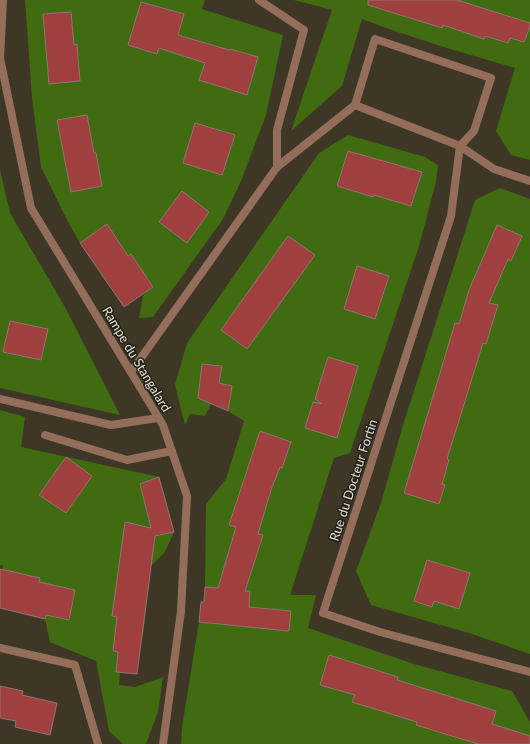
<svg xmlns="http://www.w3.org/2000/svg" width="530" height="744" font-family="Lato,sans-serif">
<rect width="100%" height="100%" fill="#3e3726"/>
<g fill="#406b10">
<path d="M25,0h180l-3,9 81,26 -17,80 -25,66 -18,38 -70,98 -14,1 4,-23 10,-8 -22,-32 -3,1 -21,-31 -27,18 -13,-23 -26,-53 -9,-69z"/>
<path d="M294,0h236v160l-19,-5 -15,-24 19,-63c-52,-15 -103,-30 -153,-49l-20,67 -51,45 41,-121z"/>
<path d="M348,135l77,22 13,8 -2,17 -17,64 -69,207 -16,5 -44,137h26l-8,33 106,36 98,27 18,31v22h-349l1,-17 17,-105 48,5 3,-35 -45,-5 1,-83 20,-25 18,-58 -16,-10 -17,-7 -6,12 -15,-2 -5,11 -10,-40 12,-42 132,-190z"/>
<path d="M0,170l10,43 55,94 55,108 -120,-27z"/>
<path d="M500,188l30,11v455l-61,-21 -98,-28 -15,-34 25,-68 22,-78 72,-225z"/>
<path d="M0,410l25,7 -4,30 138,30 15,55 -9,20 -14,14 -8,69 -27,-4 -3,20 5,1 2,20 -1,13 16,2 28,-10 -5,35 -12,32h-23l-14,-13 -13,-70 -46,-19 -5,-23 1,-4 -7,-33 1,-4 -37,-8v-4l-3,-1z"/>
</g>
<g fill="#9f403f" stroke="#8f7674">
<path d="M368,0h89l73,23v4l-6,15 -14,-4 -2,5 -23,-7 -1,3 -41,-14 -1,3 -74,-23z"/>
<path d="M141,2l43,12 -6,21 51,15 1,-1 28,8 -11,38 -48,-15 6,-17 -46,-15 -2,6 -29,-9z"/>
<path d="M71,12l3,33 3,-1 3,37 -31,3 -6,-70z"/>
<path d="M87,115l7,38h2l6,33 -31,6 -14,-72z"/>
<path d="M195,123l40,12 -13,40 -39,-12z"/>
<path d="M348,151l74,21 -11,34 -37,-11 -1,2 -36,-11z"/>
<path d="M182,191l27,21 -22,31 -28,-21z"/>
<path d="M107,224l21,32 3,-2 22,33 -29,20 -44,-64z"/>
<path d="M497,225l25,11 -11,25 -3,-2 -19,44 9,2 -12,39 -3,-1 -36,116 2,1 -7,24 3,1 -6,19 -35,-11 51,-170 4,1 10,-34z"/>
<path d="M288,236l27,19 -68,94 -26,-19z"/>
<path d="M357,266l32,10 -14,43 -31,-10z"/>
<path d="M10,321l38,8 -7,31 -38,-8z"/>
<path d="M328,357l30,9 -21,72 -32,-10 8,-26 9,2 -7,-5z"/>
<path d="M202,364l20,2 -3,17 13,3 -4,25 -30,-13z"/>
<path d="M260,431l31,11 -9,26 -2,-1 -9,23 -13,44 5,1 -18,56h5l-1,16 42,4 -2,20 -90,-9 2,-20h3l1,-15 13,1 18,-61 -7,-2z"/>
<path d="M66,457l26,19 -26,37 -27,-18z"/>
<path d="M159,477l15,55 -19,4 -18,138 -21,-2 2,-20 -5,-1 4,-34 -5,-1 13,-94 26,6 -11,-44z"/>
<path d="M427,560l43,13 -11,36 -25,-8 -2,6 -18,-6z"/>
<path d="M0,569l40,9 -1,4 36,8 -6,30 -23,-5 -1,4 -45,-11z"/>
<path d="M329,655l69,22 -1,3 99,31 -4,13 38,12v8h-52l-62,-19 1,-3 -65,-20 3,-7 -35,-10z"/>
<path d="M0,686l23,5 -1,4 35,8 -7,32 -35,-8 1,-6 -16,-3z"/>
</g>
<g fill="none" stroke-linecap="round" stroke-linejoin="round">
<g stroke="#956e5b" stroke-width="8">
<path d="M3,0l-3,58 31,150 132,217 24,71 -6,115 -18,133"/>
<path d="M259,0l45,30 -27,100v37"/>
<path d="M355,105l20,-66 116,39 -17,53 -14,15 34,23 36,12"/>
<path d="M131,372l146,-205 78,-62 105,41 -9,70 -128,397 57,19 150,40"/>
<path d="M0,399l111,26 47,-7"/>
<path d="M45,435l82,25 45,-9"/>
<path d="M0,648l75,17 23,79"/>
</g>
</g>
<g text-anchor="middle" stroke-width="3" stroke-linejoin="round" paint-order="stroke">
<g font-size="13" fill="#e3e0d5" stroke="#221f17">
<text transform="translate(137 359) rotate(59)" y="5">Rampe du Stangalard</text>
<text transform="translate(353 480) rotate(-72)" y="5">Rue du Docteur Fortin</text>
</g>
</g>
</svg>
